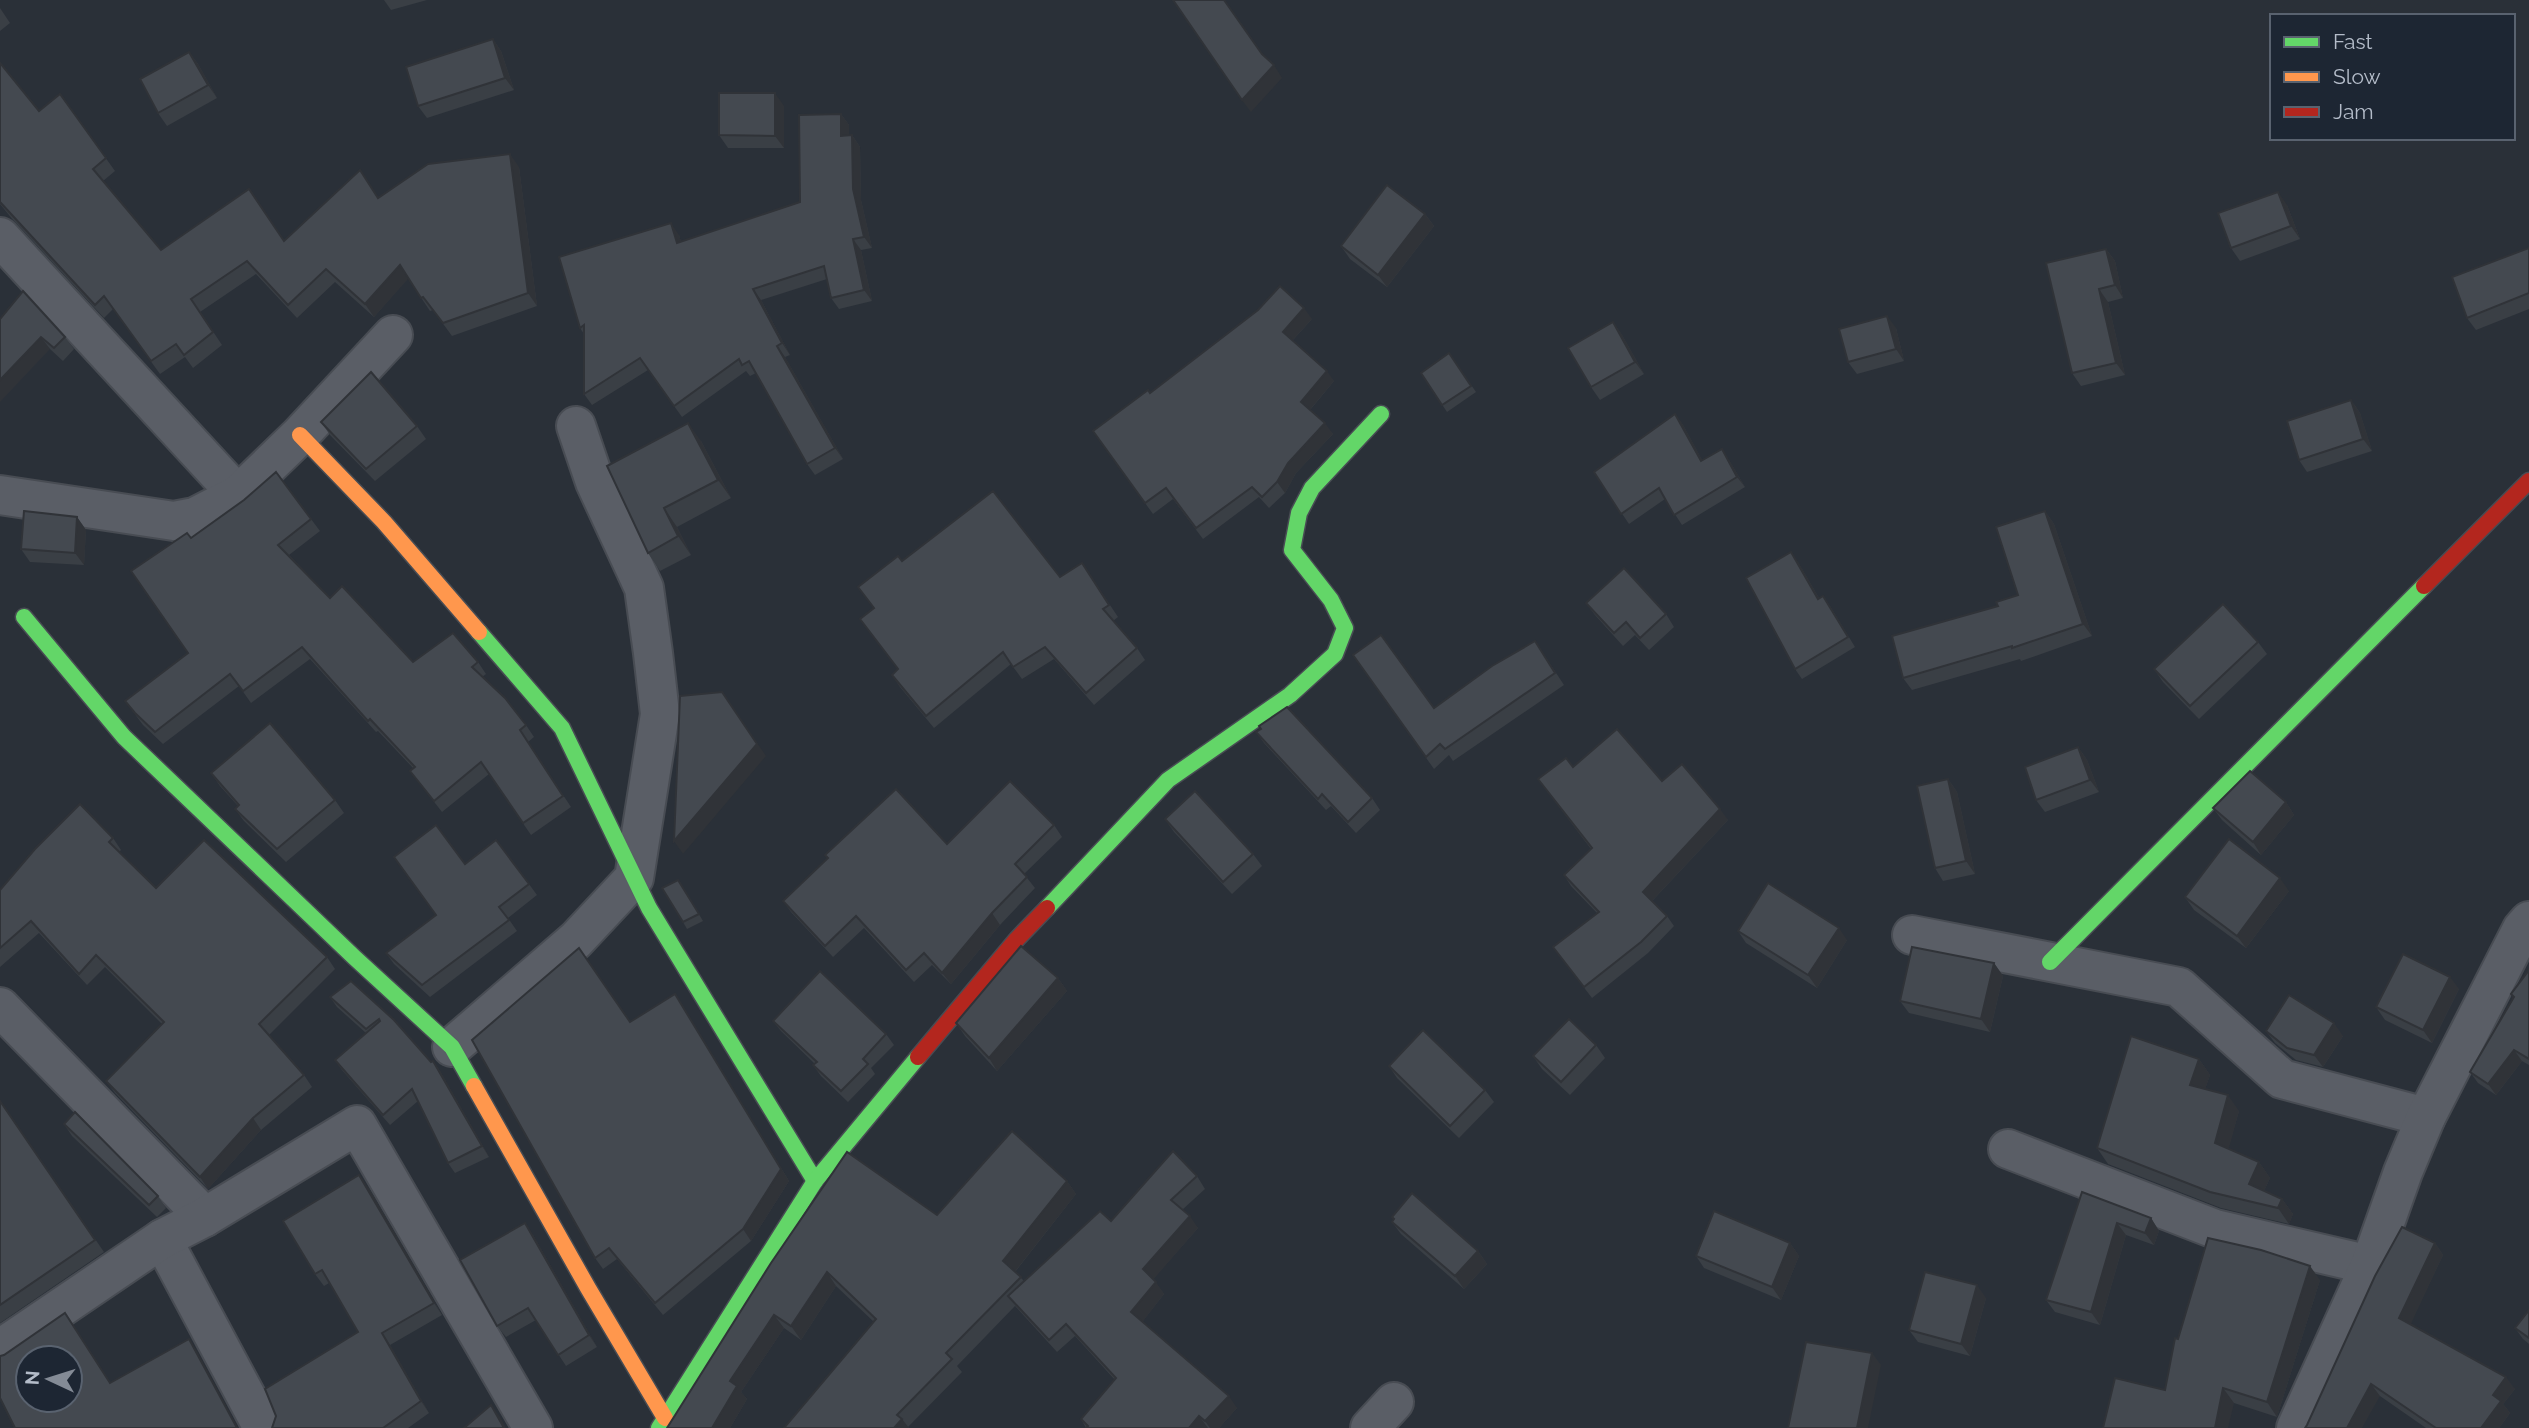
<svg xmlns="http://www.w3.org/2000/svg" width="2529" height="1428" font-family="Raleway,sans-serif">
<rect width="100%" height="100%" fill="#2a3038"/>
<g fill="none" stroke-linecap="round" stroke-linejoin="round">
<defs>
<g id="street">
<path d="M0,237l238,258"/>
<path d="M0,495l174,26 21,-4 43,-22 62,-60 93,-100"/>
<path d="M1912,935l267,52 103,92 144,38"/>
<path d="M0,1007l205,210"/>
<path d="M452,1047l124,-107 58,-62 26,-164 -7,-61 -9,-65 -49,-106 -19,-56"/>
<path d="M2008,1149l207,80 155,36"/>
<path d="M162,1239l101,189"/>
<path d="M0,1349l162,-110 43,-22 152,-92 176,303"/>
<path d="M1370,1428l24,-26"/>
<path d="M2296,1428l74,-163 33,-93 23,-55 96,-188 7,-8"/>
</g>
<g id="fast">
<path d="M24,617l100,120 231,221 97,89 22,39"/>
<path d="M479,632l83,96 87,180 166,273"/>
<path d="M1047,908l121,-128 122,-85 45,-41 10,-26 -14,-28 -39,-50 7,-37 13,-25 69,-74"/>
<path d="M2050,962l374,-376"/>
<path d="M659,1428l156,-247 103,-124"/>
</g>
<g id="slow">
<path d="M300,435l84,87 95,110"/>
<path d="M474,1086l114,202 77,130"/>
</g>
<g id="jam">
<path d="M2424,586l105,-105"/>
<path d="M918,1057l99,-118 30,-31"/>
</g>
</defs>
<use href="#street" stroke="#484c53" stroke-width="42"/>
<use href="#fast" stroke="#484c53" stroke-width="19"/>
<use href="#slow" stroke="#484c53" stroke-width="19"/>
<use href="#jam" stroke="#484c53" stroke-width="19"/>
<use href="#street" stroke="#5a5e66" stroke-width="38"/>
<use href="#fast" stroke="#63d668" stroke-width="16"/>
<use href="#slow" stroke="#ff974d" stroke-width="16"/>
<use href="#jam" stroke="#b3261e" stroke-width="16"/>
</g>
<g fill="#3a3f45">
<path d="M384,0h43l-36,10z"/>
<path d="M0,8l10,15 -10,8z"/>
<path d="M493,39l8,12 13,39 -87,28 -9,-12z"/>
<path d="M189,52l9,12 19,34 -50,28 -9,-13z"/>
<path d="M0,63l39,48 21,-17 55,77 -12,10 58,69 123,-9 94,-44 141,-30 18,139 -85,30 -19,-26 -3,1 -22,-33 -34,39 -39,-35 -38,36 -41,-44 -56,38 22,33 -29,23 -8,-11 -25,17 -47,-65 -9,9 -91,-98 -13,-16z"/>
<path d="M784,106v42h-56l-9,-13z"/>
<path d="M841,114l8,11v11l3,-1 8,12 1,53 11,48 -11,2 11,51 -33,8 -8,-11 -4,-19 -66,21 29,55 -5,2 58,102 -28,16 -8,-11 -51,-91 -6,3 -4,-5 -64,46 -34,-47 -56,35 -8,-11v-60l-4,-6 99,-93 2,7 119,-40z"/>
<path d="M2287,205l13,34 -60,22 -9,-13z"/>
<path d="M1425,214l9,12 -47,61 -37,-28 -9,-13z"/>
<path d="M2529,248v61l-53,21 -9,-12z"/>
<path d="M2106,249l9,12 8,37 -15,4 17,73 -44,11 -9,-13z"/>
<path d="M0,319l65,18 9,12 -11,12 -13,-12z"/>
<path d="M1312,319l-20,22 42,40 -24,29 23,24 -37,39 -11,20 -16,15 -10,-11 -56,42 -30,-40 -20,15 -60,-83 57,-38z"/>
<path d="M1613,322l9,13 22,39 -44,26 -9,-13z"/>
<path d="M1896,328l8,33 -47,13 -9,-12z"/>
<path d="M1449,353l27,39 -29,20 -26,-39z"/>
<path d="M2351,400l9,13 12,38 -65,21 -8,-12z"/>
<path d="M1675,414l8,11 19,35h27l16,27 -63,38 -17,-26 -36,25 -35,-52z"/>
<path d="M321,422l96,4 9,13 -51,42 -45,-46z"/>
<path d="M701,441l30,57 -54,29 14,28 -31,16 -12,-18 -41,-87z"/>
<path d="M2045,511l9,13 38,112 -71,25 -1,-2 -108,31 -9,-12 95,-72 20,-11z"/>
<path d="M77,517l9,13 -2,35 -54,-3 -9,-13z"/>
<path d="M311,519l9,12 -31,24 41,43 83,64h65l8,12 -4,3 44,48 8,12 -6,5 43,65 -40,28 -42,-61 -47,38 -32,-41 3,-3 -35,-37 -2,1 -66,-73 -59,44 -12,-17 -76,58 -20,-19 -18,-24 63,-48 3,-115z"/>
<path d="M902,561l158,16 30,-2 28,42 -5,4 24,27 8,12 -51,45 -40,-46 -32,20 -11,-15 -77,64 -34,-41 -8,-12 6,-5 -25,-62z"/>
<path d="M1798,562l21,36 11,8 25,41 -53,32 -7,-10z"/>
<path d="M1586,603l80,11 8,13 -25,23 -14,-15 -12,11 -28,-31z"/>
<path d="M1535,641l29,44 -111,76 -4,-6 -15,14 -81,-114 81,53z"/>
<path d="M2258,642l9,12 -68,65 -36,-37 -9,-13z"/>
<path d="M1256,732l116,66 8,12 -24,23 -25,-27 -5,4 -62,-67z"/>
<path d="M2078,747l9,13 12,32 -54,20 -9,-12z"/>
<path d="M1573,767l89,14 66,39 -76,81 15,15 7,10 -26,27 -56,45 -39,-51 44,-34 -26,-27 -7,-11 27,-26 -53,-70z"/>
<path d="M211,773l124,27 9,13 -58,49 -42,-41 -9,-12 3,-3 -18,-20z"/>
<path d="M1948,779l9,13 18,82 -32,7 -8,-13z"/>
<path d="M2286,802l8,13 -33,40 -39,-35 -9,-12z"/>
<path d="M1165,819l88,35 9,12 -30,28 -58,-62z"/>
<path d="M1054,825l8,12 -38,37 11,14 -35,37 -49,59 -19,-19 -18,17 -50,-54 -31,29 -42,-45 -8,-11 45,-42 -3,-4 122,-11z"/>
<path d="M113,838l8,12 -2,2 37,36 171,69 8,12 -66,66 35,40 8,12 -51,43 -53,59 -93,-96 -9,-12 56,-57 -57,-57 -18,18 -48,-52 -39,34v-77z"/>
<path d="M465,864l64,20 8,11 -29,23 9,13 -87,66 -36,-33 -8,-11 50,-38z"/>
<path d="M682,886l21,35 -16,8 -4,-7z"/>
<path d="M2289,891l-43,57 -52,-38 -9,-13z"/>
<path d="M1738,931l109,9 -30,48 -71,-45z"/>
<path d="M1994,963l9,13 -13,56 -81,-19 -9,-12z"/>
<path d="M2529,970v95l-7,-4 -26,34 -18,-12 -8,-11 43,-74 -2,-4z"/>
<path d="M1058,978l9,13 -70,80 -32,-35 -9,-13z"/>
<path d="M351,981l80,81 2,-1 7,10 49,86 -34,16 -7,-10 -30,-62 -28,24 -48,-55 -7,-10 31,-27 -29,-26 -7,-10z"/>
<path d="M2459,989l-27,54 -47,-23 -9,-13z"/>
<path d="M675,994l114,187 -38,60 -88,74 -46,-56 -14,10 -8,-11 35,-236z"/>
<path d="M773,1021l113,13 8,11 -23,23 4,6 -27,28 -27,-26 -8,-11 2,-1 -34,-33z"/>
<path d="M2266,1031l77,5 -20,31 -27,-7 -21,-17z"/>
<path d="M1596,1045l9,13 -35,37 -28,-26 -9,-13z"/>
<path d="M2199,1059l11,16 -5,14 34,22 -11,38 31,13 11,16 -6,13 18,8 11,15 -4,10 -68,-16 -113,-44 -11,-16z"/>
<path d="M1389,1066l96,24 9,12 -35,36 -62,-60z"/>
<path d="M0,1101l104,151 -104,71z"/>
<path d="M64,1124l94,72 8,12 -9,9 -85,-81z"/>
<path d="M1197,1176l8,13 -23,21 16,18 -45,51 11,15 -22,28 95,86 -18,20h-133l-5,-9 34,-39 -40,-44 -18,16 -42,-46 -58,60 5,6 -54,55 1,1h-125l90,-106 -38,-36 -35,54 -17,-12 -43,64 6,7 -17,29h-63l104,-165 166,-48 130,-34 9,13 -61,78 9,9 87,-60z"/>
<path d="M368,1187l74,128 -52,30 39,68 -21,15h-136l86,-96 -29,-49 -5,3 -9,-12z"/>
<path d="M2082,1192l69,26 8,13 -5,14 -28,-10 -26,90 -45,-13 -9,-12z"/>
<path d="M1392,1217l86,34 9,13 -23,25 -63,-55 -9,-12 2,-2z"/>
<path d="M533,1235l64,112 -31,19 -30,-46 -30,17 -9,-11z"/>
<path d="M1790,1243l9,13 -18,44 -77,-32 -8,-12z"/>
<path d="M2435,1243l8,12 -33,69 105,65 -12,15 7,9 -11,15h-73l-46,-32 -75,32z"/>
<path d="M2320,1280l-43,137 -43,-14 -69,-13 13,-51z"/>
<path d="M1986,1298l-16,58 -52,-14 -9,-12z"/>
<path d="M2529,1310v34l-6,-5 -8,-11z"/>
</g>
<g fill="#303338">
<path d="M493,39l8,12 13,39 -9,-12z"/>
<path d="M189,52l9,12 19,34 -9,-13z"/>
<path d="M1274,65l8,13 -31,34 -9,-12z"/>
<path d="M775,93l9,13v42l-9,-12z"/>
<path d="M841,114l8,11v22l-8,-11z"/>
<path d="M852,135l8,12 1,53 11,48 -8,-11 -11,-48z"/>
<path d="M510,154l9,13 18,139 -9,-13z"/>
<path d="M2278,192l9,13 13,34 -9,-13z"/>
<path d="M1425,214l9,12 -47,61 -9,-12z"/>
<path d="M671,223l8,12 6,19 -8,-11z"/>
<path d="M853,239l8,11 11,51 -8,-11z"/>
<path d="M2106,249l9,12 8,37 -8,-13z"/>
<path d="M400,265l9,13 -35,39 -9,-13z"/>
<path d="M753,289l8,11 29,55 -8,-12z"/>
<path d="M2099,289l9,13 17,73 -9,-12z"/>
<path d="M1304,308l8,11 -22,24 -7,-11z"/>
<path d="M1887,316l9,12 8,33 -8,-12z"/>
<path d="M1613,322l9,13 22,39 -9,-12z"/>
<path d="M41,337l9,12 -50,53v-22z"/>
<path d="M777,346l8,11 58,102 -8,-11z"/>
<path d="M1327,371l7,10 -26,31 -7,-10z"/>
<path d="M2351,400l9,13 12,38 -9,-12z"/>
<path d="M1675,414l8,11 25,46 -7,-10z"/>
<path d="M688,423l13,18 30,57 -13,-18z"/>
<path d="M1325,423l8,11 -37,39 -11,20 -8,-11 11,-19z"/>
<path d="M1722,449l7,11 16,27 -8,-10z"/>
<path d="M664,508l13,19 14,28 -13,-19z"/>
<path d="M2045,511l9,13 38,112 -9,-12z"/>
<path d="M77,517l9,13 -2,35 -9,-12z"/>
<path d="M1791,552l7,10 27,47 -7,-10z"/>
<path d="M722,692l44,64 -83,98 -9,-13z"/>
<path d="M2078,747l9,13 12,32 -9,-12z"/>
<path d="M1948,779l9,13 18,82 -9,-13z"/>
<path d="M2286,802l8,13 -33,40 -8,-13z"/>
<path d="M1720,809l8,11 -78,83 -7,-11z"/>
<path d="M2280,878l9,13 -43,57 -9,-12z"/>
<path d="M992,913l8,12 -49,59 -9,-11z"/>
<path d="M1839,928l8,12 -30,48 -9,-13z"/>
<path d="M1994,963l9,13 -13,56 -9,-13z"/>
<path d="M2450,977l9,12 -27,54 -9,-13z"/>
<path d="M1058,978l9,13 -70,80 -8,-13z"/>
<path d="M675,994l114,187 -38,60 -8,-12z"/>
<path d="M2334,1023l9,13 -20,31 -9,-12z"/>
<path d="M2514,1050l8,11 -26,34 -8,-11z"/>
<path d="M2199,1059l11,16 -9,26 -11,-16z"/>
<path d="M433,1061l7,10 49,86 -7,-11z"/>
<path d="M2228,1095l11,16 -13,48 -11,-16z"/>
<path d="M253,1118l8,12 -53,59 -8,-12z"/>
<path d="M2259,1162l11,16 -10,22 -11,-16z"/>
<path d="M359,1175l9,12 74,128 -8,-12z"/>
<path d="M1067,1181l9,13 -63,80 -10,-13z"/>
<path d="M2282,1199l11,15 -4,10 -11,-16z"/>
<path d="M1190,1216l8,12 -46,53 -9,-12z"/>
<path d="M2151,1218l8,13 -5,14 -9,-12z"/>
<path d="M525,1223l8,12 64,112 -8,-12z"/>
<path d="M2117,1223l9,12 -26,90 -9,-13z"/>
<path d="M1790,1243l9,13 -18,44 -9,-13z"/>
<path d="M2435,1243l8,12 -35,75 -9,-12z"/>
<path d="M1478,1251l9,13 -23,25 -9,-13z"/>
<path d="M2310,1266l10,14 -43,137 -10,-15z"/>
<path d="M827,1272l9,14 -35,54 -10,-14z"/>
<path d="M1156,1282l8,12 -24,31 -9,-13z"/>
<path d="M1977,1285l9,13 -16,58 -9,-12z"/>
<path d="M774,1315l10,13 -43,64 6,7 -17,29h-18l18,-47z"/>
<path d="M382,1333l8,12 39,68 -8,-12z"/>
<path d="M189,1339l8,12 41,77h-2z"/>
<path d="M1872,1353l9,12 -13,63h-11z"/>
<path d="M2506,1377l9,12 -12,15 7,9 -11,15h-18l12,-33z"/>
<path d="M2371,1384l9,12 -18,32h-15z"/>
<path d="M2223,1388l11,15 -6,25h-13z"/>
<path d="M1229,1396l8,12 -18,20h-9l-5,-7z"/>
<path d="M491,1405l9,12 6,11h-2z"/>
<path d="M1199,1416l9,12h-19z"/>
<path d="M902,1419l7,9h-15z"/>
</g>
<g fill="#444950" stroke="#303338" stroke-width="2" fill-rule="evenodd">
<path d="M1173,0h51l38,54 12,11 -32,35z"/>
<path d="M493,39l12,39 -87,28 -12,-39z"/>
<path d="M189,52l19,33 -50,28 -18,-34z"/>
<path d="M0,63l39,48 21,-17 46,64 -13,11 68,81 88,-61 35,52 76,-71 18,28 50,-34 82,-10 18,139 -85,30 -20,-26 -2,1 -21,-33 -35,39 -39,-35 -38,36 -41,-44 -56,38 22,33 -29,23 -8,-11 -25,17 -47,-65 -9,9 -95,-103z"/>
<path d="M719,93h56v43l-56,-1z"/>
<path d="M841,114v22l11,-1 1,54 11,48 -11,2 11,51 -33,8 -7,-32 -71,23 29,54 -5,3 58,102 -28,16 -58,-103 -7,4 -3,-6 -65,47 -34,-48 -56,36v-69l-4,3 -21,-71 112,-34 6,20 123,-41 -1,-87z"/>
<path d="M1387,185l38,29 -47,61 -37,-29z"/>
<path d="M2278,192l13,34 -60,22 -13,-35z"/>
<path d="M2529,248v45l-62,25 -15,-41z"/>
<path d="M2106,249l9,36 -16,4 17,74 -44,10 -26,-110z"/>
<path d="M1280,286l24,22 -21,24 44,39 -26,31 24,21 -37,40 -11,19 -15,15 -10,-10 -56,41 -30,-40 -21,15 -52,-72 55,-41 2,3 108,-83z"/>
<path d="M23,291l42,46 -11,11 -13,-11 -41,43v-61z"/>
<path d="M1887,316l9,33 -48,13 -9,-33z"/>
<path d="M1613,322l22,40 -44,25 -23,-39z"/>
<path d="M1449,353l22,33 -29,19 -21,-32z"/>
<path d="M371,372l46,54 -51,43 -45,-47z"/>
<path d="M2351,400l12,39 -64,21 -12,-39z"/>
<path d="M1675,414l26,47 21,-12 15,28 -63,38 -15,-27 -38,26 -27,-42z"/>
<path d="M688,423l30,57 -54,28 14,28 -30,17 -41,-87z"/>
<path d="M276,472l35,47 -33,26 52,53 12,-12 71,76 40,-29 25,29 -6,5 33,31 21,27 -6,5 43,66 -40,27 -42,-61 -47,39 -24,-30 5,-4 -45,-48 -2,2 -66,-74 -59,44 -13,-17 -75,58 -20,-19 -10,-12 63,-48 -57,-82 56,-38 4,5 53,-38z"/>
<path d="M993,491l67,86 22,-14 27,42 -6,4 34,39 -51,45 -41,-46 -32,20 -10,-15 -77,64 -34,-41 6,-6 -38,-50 14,-11 -16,-21 40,-31 4,5z"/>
<path d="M24,511l53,6 -2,36 -54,-4z"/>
<path d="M2045,511l38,113 -71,24v-2l-109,32 -11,-42 106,-30 -2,-4 22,-7 -22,-68z"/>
<path d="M1791,552l27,47 5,-3 25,41 -53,32 -49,-91z"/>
<path d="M1624,568l42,46 -26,24 -14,-16 -12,11 -28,-30z"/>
<path d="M2223,604l35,38 -68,64 -36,-37z"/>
<path d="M1381,635l53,73 58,-42 43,-25 20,32 -110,76 -5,-5 -14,13 -73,-102z"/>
<path d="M722,692l35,52 -83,97 6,-145z"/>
<path d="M1287,707l85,91 -24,24 -26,-28 -4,5 -62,-67 5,-3 -2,-3z"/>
<path d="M270,723l65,77 -58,49 -42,-40 4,-4 -28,-32z"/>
<path d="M1617,729l45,52 20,-17 38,45 -77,83 24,24 -26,26 -57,45 -31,-40 46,-35 -35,-37 28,-27 -54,-69 28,-21 7,9z"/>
<path d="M2078,747l12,33 -54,20 -11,-33z"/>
<path d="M2250,771l36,31 -33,40 -40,-34z"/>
<path d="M1948,779l18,82 -31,7 -18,-82z"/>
<path d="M1010,781l44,44 -39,39 12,13 -35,36 -50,60 -18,-20 -18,17 -50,-54 -31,30 -42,-45 45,-43 -3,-3 71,-66 51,55z"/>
<path d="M1195,791l58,63 -30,28 -58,-63z"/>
<path d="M80,804l33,34 -4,4 47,46 48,-48 123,117 -68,67 45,51 -51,43 -53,59 -94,-96 58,-59 -68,-67 -17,19 -48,-53 -31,27v-58l35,-41z"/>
<path d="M436,825l29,39 31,-24 33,44 -30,23 10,13 -87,65 -36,-32 50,-38 -42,-58z"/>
<path d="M2229,839l51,39 -43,58 -52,-39z"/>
<path d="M678,880l21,34 -16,8 -21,-34z"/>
<path d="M1768,883l71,45 -31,47 -70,-44z"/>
<path d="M1021,946l37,32 -69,80 -33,-35z"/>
<path d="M1912,947l82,16 -13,56 -81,-18z"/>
<path d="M579,948l51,74 45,-28 106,175 -38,60 -88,74 -46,-55 -14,10 -123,-218z"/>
<path d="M2403,954l47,23 -27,53 -47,-23z"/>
<path d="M2529,970v89l-15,-9 -26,34 -18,-12 44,-75 -3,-3z"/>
<path d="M820,971l66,63 -23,25 5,5 -27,27 -28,-26 4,-3 -44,-41z"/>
<path d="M351,981l43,39 37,42 2,-1 49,85 -34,17 -36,-74 -29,26 -48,-55 45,-39 -1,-2 -13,10 -36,-32z"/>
<path d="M2289,995l45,28 -20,32 -27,-7 -21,-17z"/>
<path d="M1569,1019l27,26 -35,37 -28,-26z"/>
<path d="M1423,1030l62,60 -35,36 -61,-60z"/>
<path d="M2131,1036l68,23 -9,26 38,10 -13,48 44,19 -10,22 33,15 -4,9 -68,-16 -113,-44z"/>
<path d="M0,1101l95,139 -95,65z"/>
<path d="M75,1112l83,84 -9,9 -85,-81z"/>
<path d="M1012,1131l55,50 -64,80 18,16 -75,76 6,6 -55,56 5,4 -8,9h-110l92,-109 -49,-47 -36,54 -17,-11 -44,66 7,5 -25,42h-45l104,-165 76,-111 90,63z"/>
<path d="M1173,1151l24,25 -26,24 19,16 -47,53 13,13 -25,30 98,84 -24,25 -6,-5 -10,12h-103l2,-2 -7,-7 35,-41 -50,-54 -17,16 -41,-44 92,-85 11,10z"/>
<path d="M359,1175l75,128 -52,30 39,68 -38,27h-111l4,-12 -11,-27 93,-57 -36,-62 -7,4 -32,-53z"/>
<path d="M2082,1192l69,26 -6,15 -28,-10 -26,89 -45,-12z"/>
<path d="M1412,1193l66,58 -23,25 -63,-54 2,-3 -2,-2z"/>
<path d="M1714,1211l76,32 -18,44 -76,-31z"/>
<path d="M525,1223l64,112 -31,20 -30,-47 -31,18 -37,-66z"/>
<path d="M2402,1227l33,16 -36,75 107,59 -13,18 8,6 -20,27h-45l-65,-44 -24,44h-42l2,-3 68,-149z"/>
<path d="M2208,1238l53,12 49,16 -43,136 -44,-14 -8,40h-112l12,-50 50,12 10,-52 3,1z"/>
<path d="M1925,1272l52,13 -16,59 -52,-14z"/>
<path d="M2529,1310v28l-14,-10z"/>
<path d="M65,1313l45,70 79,-44 48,89h-222l-15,-30v-42l4,-1zM28,1358h42v42h-42z"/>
<path d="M1806,1342l66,11 -15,75h-69z"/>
<path d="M491,1405l13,23h-40z"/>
</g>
<rect x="2270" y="14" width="245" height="126" fill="#1d2633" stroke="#59626f" stroke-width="2"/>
<rect x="2284" y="37" width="35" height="10" fill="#63d668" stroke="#59626f" stroke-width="2"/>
<text x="2333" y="49" font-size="21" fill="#b4bcc9">Fast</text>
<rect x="2284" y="72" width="35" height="10" fill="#ff974d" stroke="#59626f" stroke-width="2"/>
<text x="2333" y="84" font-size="21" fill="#b4bcc9">Slow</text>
<rect x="2284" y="107" width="35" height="10" fill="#b3261e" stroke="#59626f" stroke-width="2"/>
<text x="2333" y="119" font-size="21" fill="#b4bcc9">Jam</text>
<g transform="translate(49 1379) rotate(274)"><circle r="33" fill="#1d2633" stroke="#59626f" stroke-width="2"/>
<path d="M0-5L12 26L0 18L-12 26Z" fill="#848b96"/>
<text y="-10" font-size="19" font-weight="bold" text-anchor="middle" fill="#b4bcc9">N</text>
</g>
</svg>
